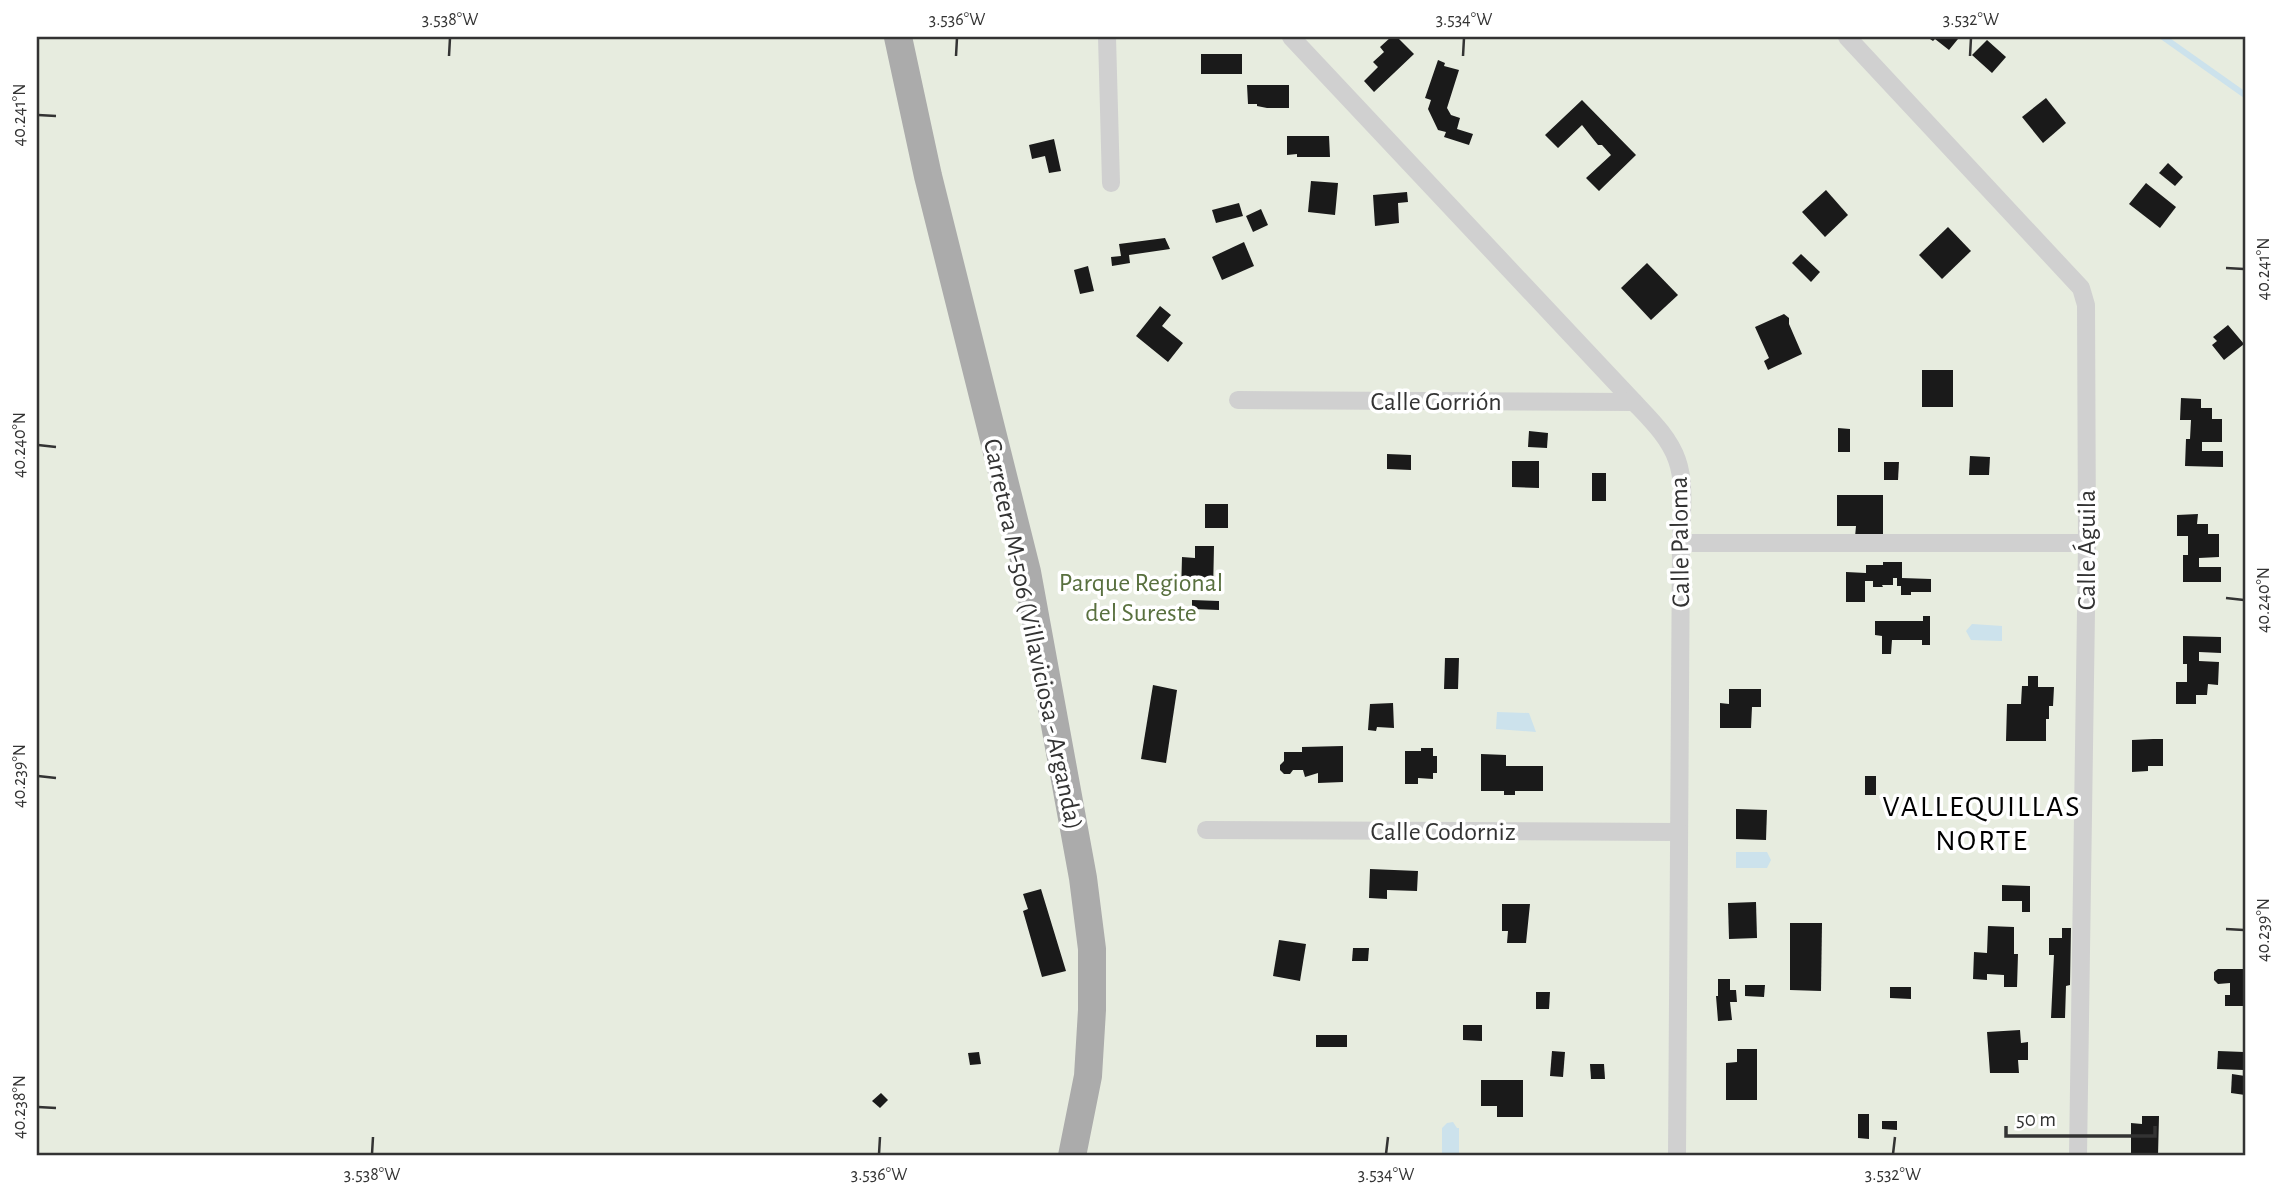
<svg xmlns="http://www.w3.org/2000/svg" width="2282" height="1193" font-family="'Alegreya Sans',sans-serif">
<rect width="100%" height="100%" fill="#fff"/>
<rect fill="#e7ecdf" x="37" y="37" width="2208" height="1119"/>
<g fill="#cce2ec">
<path d="M1972,624l30,2v15l-31,-1 -5,-9z"/>
<path d="M1497,712l32,1 7,19 -40,-3z"/>
<path d="M1736,852h31l4,8 -4,8h-31z"/>
<path d="M1453,1122l4,6h2v28h-17v-28l5,-5z"/>
</g>
<g fill="none" stroke-linecap="round" stroke-linejoin="round">
<path stroke="#cce2ec" stroke-width="6" d="M2163,37l82,58"/>
</g>
<g fill="#1a1a1a">
<path d="M1391,37h6l17,17 -40,38 -10,-11 14,-14 -5,-5 11,-10 -4,-5z"/>
<path d="M1927,37h29l2,2 -9,11 -14,-11 -2,2z"/>
<path d="M1987,40l19,17 -14,16 -20,-18z"/>
<rect x="1201" y="54" width="41" height="20"/>
<path d="M1438,60l7,3 -1,3 15,4 -12,38 4,7 9,3 -3,11 16,5 -4,11 -25,-8 2,-5 -8,-2 -10,-21 3,-9 -6,-2z"/>
<path d="M1247,85h42v23h-22l-10,-2v-2h-9z"/>
<path d="M2046,98l20,25 -23,20 -21,-26z"/>
<path d="M1582,100l54,55 -37,36 -13,-13 25,-23 -9,-10h-4l-16,-20 -24,23 -13,-13z"/>
<path d="M1287,136h42l1,21h-33v-3l-10,1z"/>
<path d="M1054,139l7,32 -12,2 -4,-17 -13,3 -3,-14z"/>
<path d="M2168,163l15,14 -8,9 -16,-13z"/>
<path d="M1311,181l27,2 -3,32 -27,-3z"/>
<path d="M2146,183l30,24 -16,21 -31,-24z"/>
<path d="M1826,190l22,25 -23,22 -23,-25z"/>
<path d="M1407,192l1,10 -10,1 1,20 -24,3 -2,-31z"/>
<path d="M1239,203l4,13 -27,7 -4,-13z"/>
<path d="M1261,209l7,16 -15,7 -7,-16z"/>
<path d="M1948,227l23,24 -29,28 -23,-24z"/>
<path d="M1165,238l5,11 -41,6 1,8 -18,3 -1,-9 10,-1 -2,-12z"/>
<path d="M1244,242l10,24 -32,14 -10,-23z"/>
<path d="M1801,254l19,18 -9,10 -19,-19z"/>
<path d="M1647,263l31,32 -27,25 -30,-32z"/>
<path d="M1088,266l6,25 -14,3 -6,-24z"/>
<path d="M1160,306l11,9 -9,11 21,17 -15,19 -32,-26z"/>
<path d="M1784,314l5,4v6l13,30 -34,16 -4,-9 5,-3 -14,-31z"/>
<path d="M2228,325l16,19 -20,16 -12,-15 5,-4 -4,-4z"/>
<rect x="1922" y="370" width="31" height="37"/>
<path d="M2181,398l20,1v9h11v11h10v23h-20v9h21v16l-38,-1 1,-27h4l1,-19h-11z"/>
<path d="M1838,428l12,1v23h-12z"/>
<path d="M1529,431l19,2 -1,15 -19,-1z"/>
<path d="M1387,454l24,1v15l-24,-1z"/>
<path d="M1970,456l20,1 -1,18h-20z"/>
<path d="M1512,461h27v27l-27,-1z"/>
<path d="M1884,462h15l-1,18h-14z"/>
<rect x="1592" y="473" width="14" height="28"/>
<path d="M1837,495h46v42h-28l1,-11h-19z"/>
<rect x="1205" y="504" width="23" height="24"/>
<path d="M2198,514l-1,10h11v10h11v23l-20,1v9h22v15h-38v-27h5v-19h-11v-21z"/>
<path d="M1195,546h19l-1,47h-32l1,-36 13,1z"/>
<path d="M1883,562h19v16l29,1v13h-20v3h-10v-9h-4v-8h-4v7h-11l1,2h-10v-6h-8v21h-19v-30l20,1v-8h17z"/>
<path d="M1192,600l27,1v9l-27,-1z"/>
<path d="M1923,616h7v29h-8v-5h-30l-1,14h-9v-18l-7,-1v-14h48z"/>
<path d="M2183,636l38,1v16l-22,-1v9l20,1 -1,23 -10,-1 -1,11h-11v9h-20v-22h11v-18h-4z"/>
<path d="M1445,658h14l-1,31h-14z"/>
<path d="M2028,676h10v11h16l-1,19h-4v13h-3v22h-40l1,-37h14l1,-18h6z"/>
<path d="M1153,685l24,5 -11,73 -25,-4z"/>
<path d="M1729,689h32v18h-9l-1,21h-31v-25l9,1z"/>
<path d="M1393,703l1,25 -17,-1 -1,4 -8,-1 2,-26z"/>
<path d="M2153,739h10v27h-15v5l-16,1v-32z"/>
<path d="M1343,746v36l-25,1v-10l-13,4 -2,-7h-10l-3,4h-6l-4,-4v-5l4,-4v-9h18v-5z"/>
<path d="M1421,748h12v8h4v17h-4v6l-15,-1v6h-13v-33h16z"/>
<path d="M1481,754l25,1v11h37v25h-28v4h-11v-4h-23z"/>
<rect x="1865" y="776" width="11" height="19"/>
<path d="M1736,809l31,1 -1,30 -30,-1z"/>
<path d="M1370,869l48,2 -1,20 -30,-1v9l-18,-1z"/>
<path d="M2002,885l28,1v26h-8v-11h-20z"/>
<path d="M1041,889l25,82 -24,6 -19,-66 5,-2 -5,-15z"/>
<path d="M1756,902l1,36 -28,1 -1,-36z"/>
<path d="M1502,904h28l-4,39h-19l1,-12h-6z"/>
<path d="M1790,923h32l-1,68 -31,-1z"/>
<path d="M1988,926l26,1v27h4l-1,33h-13v-12l-17,-1v6l-14,-1 1,-27 13,1z"/>
<path d="M2062,928h9l-1,57 -4,1 -1,32h-14l3,-63h-5v-17h13z"/>
<path d="M1279,940l27,4 -6,37 -27,-5z"/>
<path d="M1353,948h16l-1,13h-16z"/>
<path d="M2218,969h27v37h-20v-11h5v-12l-12,1 -4,-4v-8z"/>
<path d="M1718,979h12v11h6l1,12h-7l2,18 -14,1 -2,-25h2z"/>
<path d="M1745,985h20l-1,12 -19,-1z"/>
<path d="M1890,987h21v12l-21,-1z"/>
<path d="M1536,992h14l-1,17h-13z"/>
<path d="M1463,1025h19v16l-19,-1z"/>
<path d="M2020,1030l1,13 7,-1v18h-10l1,13h-29l-3,-41z"/>
<rect x="1316" y="1035" width="31" height="12"/>
<path d="M1737,1049h20v51h-31v-37l11,-1z"/>
<path d="M1552,1051l13,1 -2,25 -13,-1z"/>
<path d="M2218,1051l26,1v18l-27,-1z"/>
<path d="M979,1052l2,12 -11,1 -2,-12z"/>
<path d="M1590,1064h14l1,15h-14z"/>
<path d="M2232,1074l13,2v19l-14,-2z"/>
<path d="M1481,1080h42v37h-26v-11h-16z"/>
<path d="M881,1093l7,7 -8,8 -8,-7z"/>
<path d="M1858,1114h11v25l-11,-1z"/>
<path d="M2142,1116h17l-1,40h-27v-33l11,1z"/>
<path d="M1882,1121h15v9l-15,-1z"/>
</g>
<g fill="none" stroke-linecap="round" stroke-linejoin="round">
<g stroke="#d0d0d0" stroke-width="18">
<path d="M1107,37l4,146"/>
<path d="M1291,37l343,365c16,17 35,35 43,58 9,25 4,57 4,83l-4,613"/>
<path d="M1847,37l234,251 5,17 1,238 -9,613"/>
<path d="M1238,400l396,2"/>
<path d="M1681,543h406"/>
<path d="M1206,830l473,2"/>
</g>
<path stroke="#ababab" stroke-width="28" d="M898,37l30,139 99,396 56,306 9,71v61l-4,66 -16,80"/>
</g>
<path fill="none" stroke="#333" stroke-width="2.5" d="M449,56l1,-18M956,56l1,-18M1463,56l1,-18M1970,56l1,-18M38,115l18,1M2226,268l18,1M38,445l18,2M2226,598l18,2M38,776l18,2M2226,929l18,1M38,1107l18,1M372,1154l1,-17M879,1154l1,-17M1386,1154l2,-17M1893,1154l2,-17"/>
<g text-anchor="middle" stroke-width="7" stroke-linejoin="round" paint-order="stroke">
<g font-size="26" fill="#333" stroke="#fff">
<text x="1436" y="410">Calle Gorrión</text>
<text transform="translate(1679 542) rotate(-91)" y="9">Calle Paloma</text>
<text transform="translate(2086 550) rotate(-90)" y="9">Calle Águila</text>
<text transform="translate(1034 634) rotate(78)" y="9">Carretera M-506 (Villaviciosa - Arganda)</text>
<text x="1443" y="840">Calle Codorniz</text>
</g>
<g font-size="26" fill="#59703f" stroke="#fff">
<text x="1141" y="591">Parque Regional<tspan x="1141" dy="30">del Sureste</tspan></text>
</g>
<g font-size="30" letter-spacing="2" fill="#000" stroke="#fff">
<text x="1982" y="816">VALLEQUILLAS<tspan x="1982" dy="34">NORTE</tspan></text>
</g>
</g>
<rect width="2282" height="1193" fill="none" stroke="#ffffff" stroke-width="77"/>
<path d="M2006 1126v10h149v-10" fill="none" stroke="#333333" stroke-width="3.5"/>
<text x="2016" y="1126" font-size="21" fill="#333333" stroke="#ffffff" stroke-width="5" paint-order="stroke">50 m</text>
<rect x="38" y="38" width="2206" height="1116" fill="none" stroke="#333" stroke-width="2.5"/>
<g font-size="18" text-anchor="middle" fill="#333">
<text x="450" y="25">3.538°W</text>
<text x="957" y="25">3.536°W</text>
<text x="1464" y="25">3.534°W</text>
<text x="1971" y="25">3.532°W</text>
<text transform="translate(19 115) rotate(-90)" y="6">40.241°N</text>
<text transform="translate(2263 269) rotate(-90)" y="6">40.241°N</text>
<text transform="translate(19 445) rotate(-90)" y="6">40.240°N</text>
<text transform="translate(2263 600) rotate(-90)" y="6">40.240°N</text>
<text transform="translate(19 776) rotate(-90)" y="6">40.239°N</text>
<text transform="translate(2263 930) rotate(-90)" y="6">40.239°N</text>
<text transform="translate(19 1107) rotate(-90)" y="6">40.238°N</text>
<text x="372" y="1180">3.538°W</text>
<text x="879" y="1180">3.536°W</text>
<text x="1386" y="1180">3.534°W</text>
<text x="1893" y="1180">3.532°W</text>
</g>
</svg>
